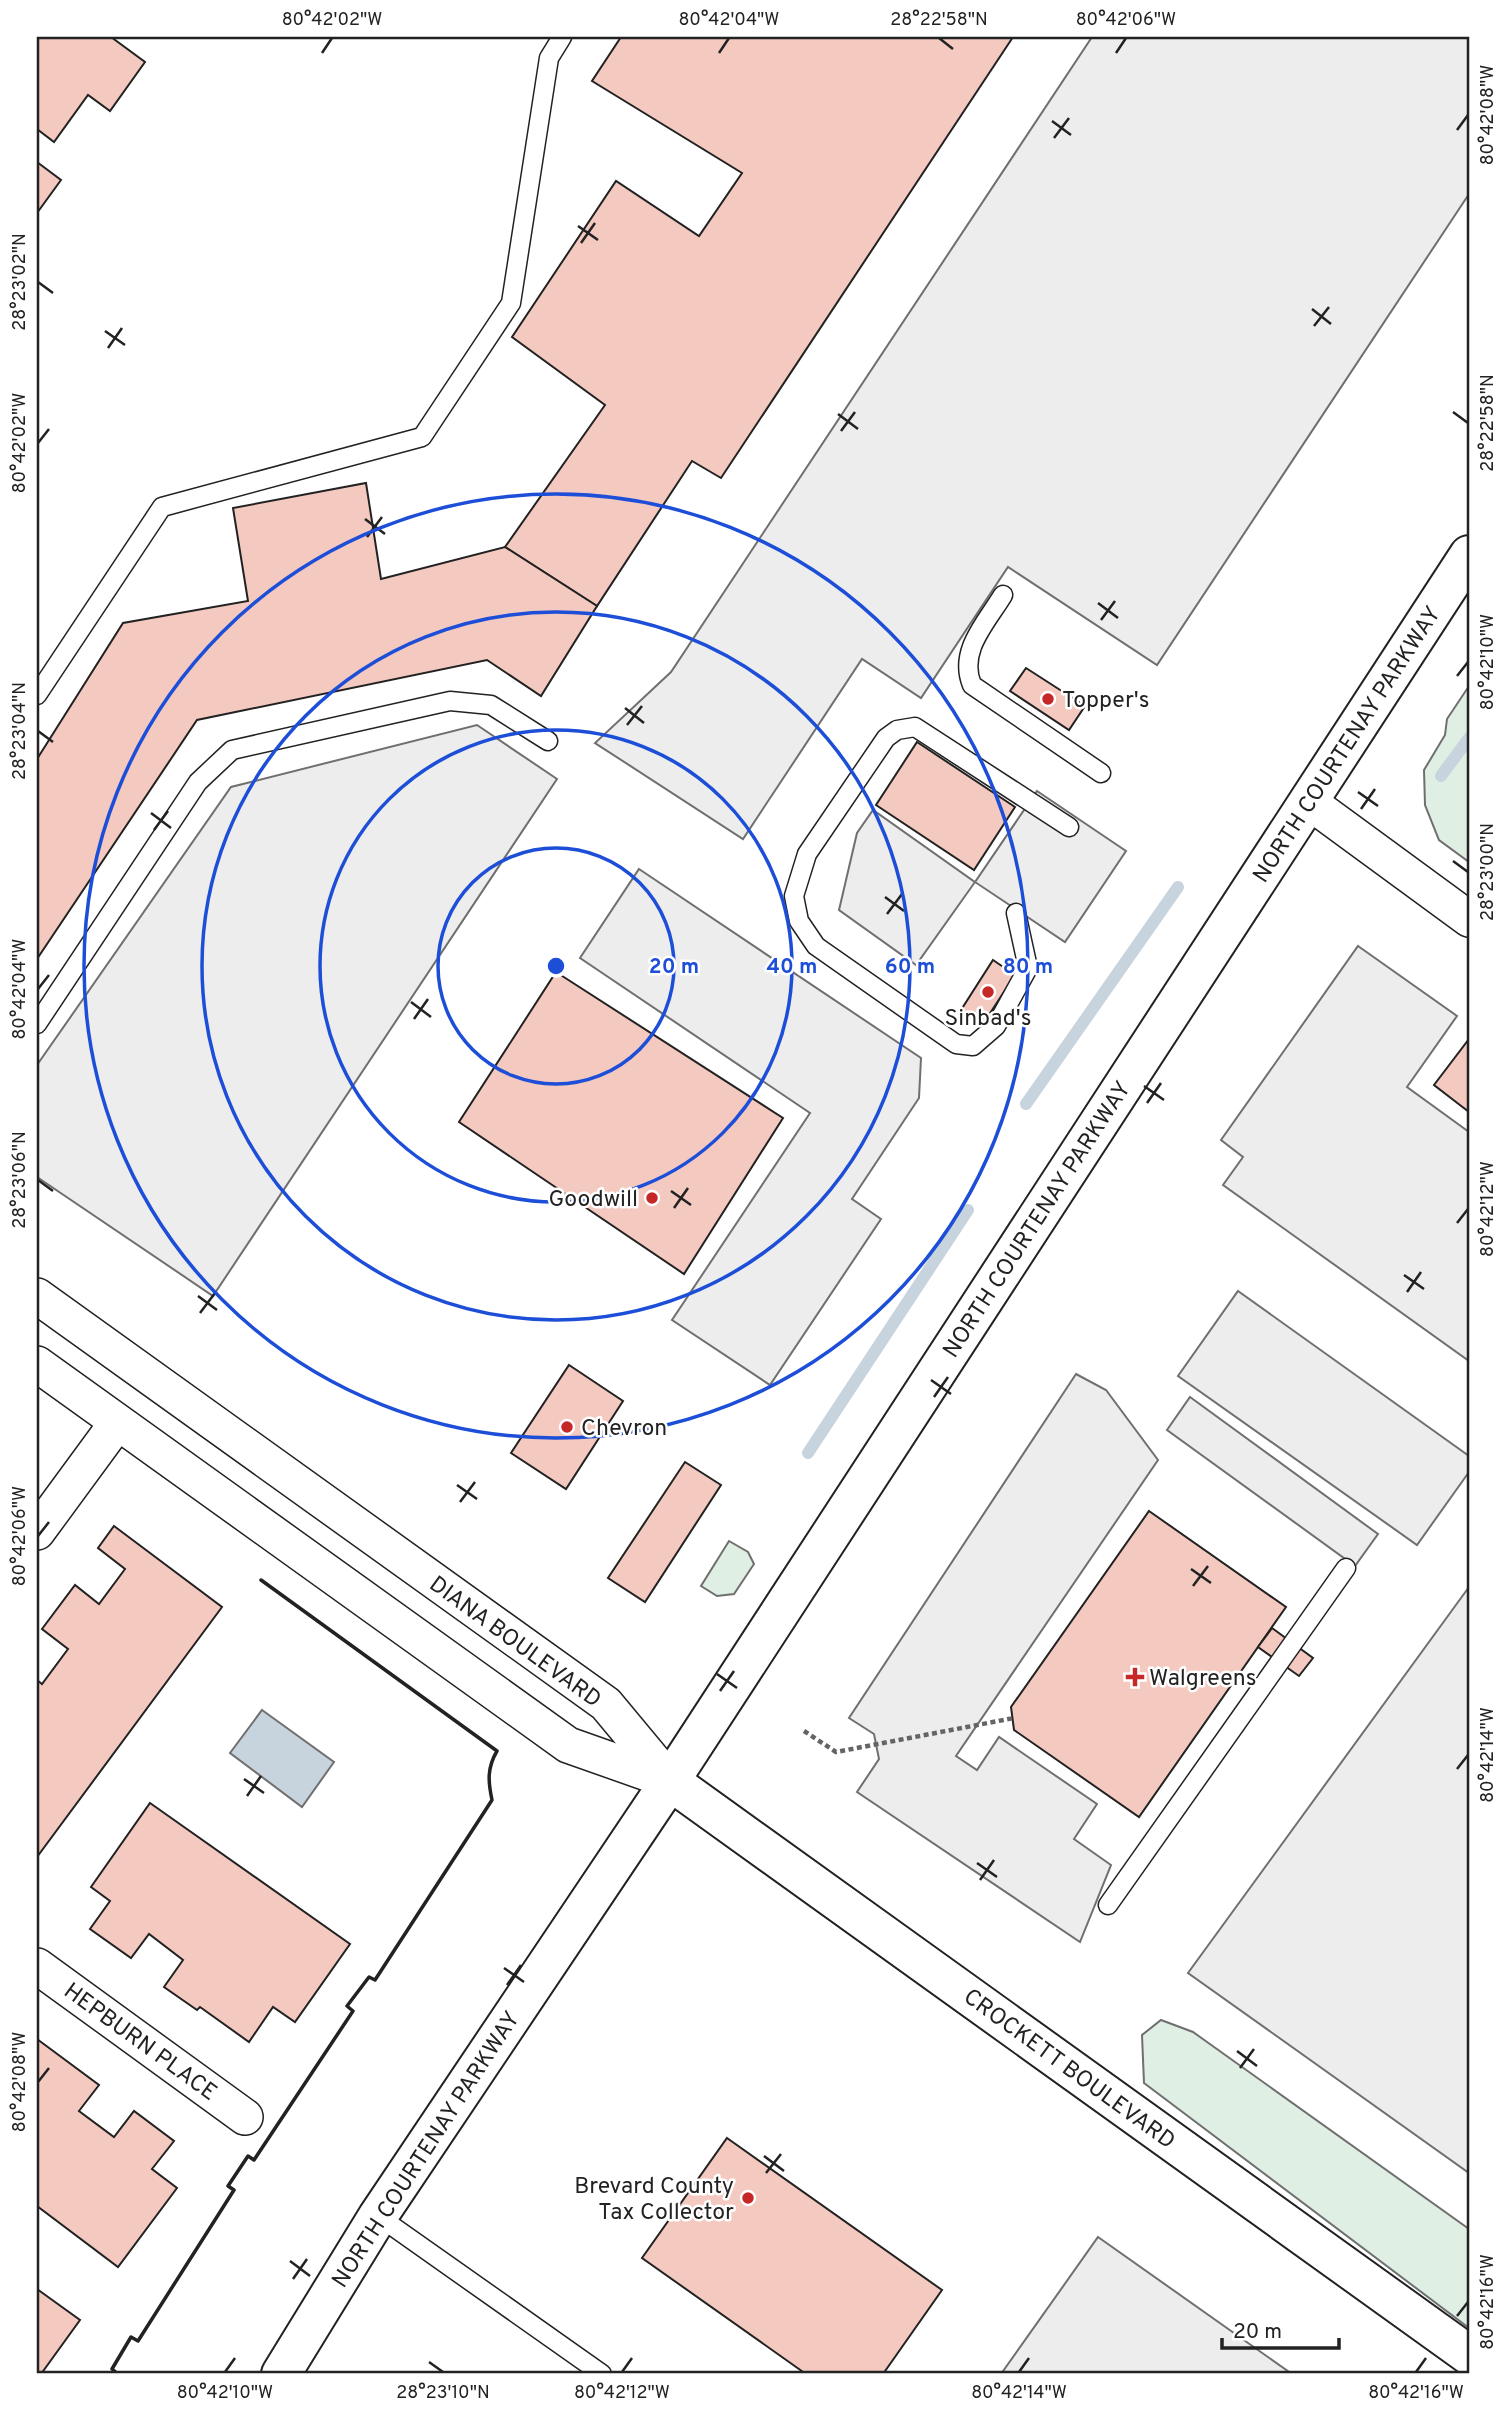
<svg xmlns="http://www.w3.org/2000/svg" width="1506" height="2411" font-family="Overpass,sans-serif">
<rect width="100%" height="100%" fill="#fff"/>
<g fill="#e0efe3" stroke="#6f6f6f" stroke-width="2">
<path d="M1469,686v176l-30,-22 -14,-35 -1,-35 21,-35 2,-16z"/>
<path d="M729,1541l19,11 6,12 -20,30 -17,2 -16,-10z"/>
<path d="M1161,2020l32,12 276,197v99l-325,-245 -2,-48z"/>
</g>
<g fill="#ededed" stroke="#6f6f6f" stroke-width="2">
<path d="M1092,37h377v157l-312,471 -149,-98 -87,131 -59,-39 -119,180 -148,-96 76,-71z"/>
<path d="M477,725l80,54 -344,517 -176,-119v-112l194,-278z"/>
<path d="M1037,791l89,60 -61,91 -90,-60 -59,83 -77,-55 18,-77 16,-23 102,72z"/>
<path d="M639,869l282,189 -2,40 -67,101 29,20 -111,166 -98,-65 138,-207 -230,-155z"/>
<path d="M1358,946l99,70 -50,71 62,45v229l-246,-176 20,-28 -22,-17z"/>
<path d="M1238,1291l231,165v16l-52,73 -239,-169z"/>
<path d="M1076,1374l30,16 52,70 -202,296 21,14 22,-33 98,67 -23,35 37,26 -31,77 -223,-150 22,-33 -5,-25 -25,-16z"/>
<path d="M1190,1397l188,137 -23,32 -188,-136z"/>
<path d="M1469,1587v586l-281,-200z"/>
<path d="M1098,2237l194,137h-291z"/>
</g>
<path fill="#c7d3dd" stroke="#6f6f6f" stroke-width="2" d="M262,1710l72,52 -32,45 -72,-54z"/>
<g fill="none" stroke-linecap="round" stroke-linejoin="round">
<g stroke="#c7d3dd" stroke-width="12">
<path d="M1441,776l28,-38"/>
<path d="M1026,1104l152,-217"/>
<path d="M808,1453l160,-243"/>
</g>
</g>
<g fill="#f3c9c0" stroke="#222" stroke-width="2">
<path d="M37,37h74l34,25 -35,49 -22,-16 -34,47 -17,-13z"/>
<path d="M621,37h392l-292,441 -29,-17 -95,145 -92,-59 100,-142 -93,-68 104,-156 83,55 43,-63 -150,-92z"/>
<path d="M37,162l24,18 -24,33z"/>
<path d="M366,483l15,96 124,-32 92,59 -56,90 -54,-36 -290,60 -160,239v-200l86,-136 125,-22 -15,-93z"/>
<path d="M1026,668l59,38 -16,24 -59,-39z"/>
<path d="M917,742l98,65 -41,63 -98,-65z"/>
<path d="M993,960l22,15 -32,49 -22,-14z"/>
<path d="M556,972l227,146 -99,156 -225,-152z"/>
<path d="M1469,1039v73l-35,-27z"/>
<path d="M569,1365l54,36 -57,88 -55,-36z"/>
<path d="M685,1462l36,23 -76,117 -37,-24z"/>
<path d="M1149,1511l137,96 -147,210 -125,-87 -3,-23z"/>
<path d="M114,1526l108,81 -185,250v-177l5,4 26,-35 -26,-20 33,-44 24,19 26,-35 -27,-21z"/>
<path d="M1272,1628l41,30 -14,18 -41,-29z"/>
<path d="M150,1803l200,141 -55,78 -22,-15 -24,35 -49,-35 -3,3 -33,-23 19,-27 -34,-26 -18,24 -41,-29 20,-28 -19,-14z"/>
<path d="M37,2039l62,46 -20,26 35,26 20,-26 40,30 -22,28 25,19 -59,79 -81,-61z"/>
<path d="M727,2138l215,152 -59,84h-77l-164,-116z"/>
<path d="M37,2289l43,31 -39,54h-4z"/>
</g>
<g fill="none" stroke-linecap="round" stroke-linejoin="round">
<defs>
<g id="service">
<path d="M1003,595c-17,28 -45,56 -31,90l129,88"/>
<path d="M37,695l125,-188 260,-70 89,-134 38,-245 13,-21"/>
<path d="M1016,913l12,55 -32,58 -23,20 -17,-2 -140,-98 -17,-25 -5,-25 13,-42 79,-116 11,-8 18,-3 154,100"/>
<path d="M37,1024l161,-242 34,-32 218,-49 41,4 57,36"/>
<path d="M1108,1905l238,-337"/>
<path d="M378,2216l224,158"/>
</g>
<g id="minor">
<path d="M1308,801l161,118"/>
<path d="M37,1296l569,408 64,77"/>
<path d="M37,1364l531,381 102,36"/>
<path d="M37,1532l80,-109"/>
<path d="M37,1966l208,151"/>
</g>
<path id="tertiary" d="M670,1781l799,574"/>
<path id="primary" d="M281,2374l97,-158 292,-435 799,-1226"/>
</defs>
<use href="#service" stroke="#222" stroke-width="21"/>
<use href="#minor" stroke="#222" stroke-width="38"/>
<use href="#tertiary" stroke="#222" stroke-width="42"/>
<use href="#primary" stroke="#222" stroke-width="42"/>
<path stroke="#646464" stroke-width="4.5" stroke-dasharray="5 3.5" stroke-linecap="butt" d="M804,1731l32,21 178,-34"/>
<use href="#service" stroke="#fff" stroke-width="18"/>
<use href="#minor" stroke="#fff" stroke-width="35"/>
<use href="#tertiary" stroke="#fff" stroke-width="38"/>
<use href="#primary" stroke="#fff" stroke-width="38"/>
<path stroke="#222" stroke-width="3.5" d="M118,2374l-6,-5 19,-32 7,4 96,-151 -6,-4 20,-30 6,4 99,-149 -6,-5 22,-29 6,3 117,-180c-4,-19 -5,-32 5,-49l-236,-171"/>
</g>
<path fill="none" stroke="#222" stroke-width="2.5" d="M939,38l14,11M322,53l10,-15M719,53l10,-15M1116,53l10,-15M1052,121l19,14M1457,130l11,-15M1054,138l15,-20M578,226l20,14M581,243l14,-20M38,282l15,11M1312,309l19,15M1314,326l15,-19M105,331l20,14M108,348l14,-20M1453,412l15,11M838,414l20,15M841,431l14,-19M38,443l11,-14M365,519l20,15M367,537l15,-20M1098,603l20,15M1101,620l14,-19M1457,676l11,-14M625,708l19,15M627,725l15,-19M38,731l15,11M1358,792l20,14M1361,809l14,-20M151,813l20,15M154,830l14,-19M1453,861l15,11M885,897l19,14M887,914l15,-20M38,989l11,-14M411,1002l20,15M414,1019l14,-20M1144,1086l20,14M1147,1103l14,-20M38,1180l15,11M671,1191l20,14M674,1208l14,-20M1457,1223l11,-14M1404,1275l20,14M1407,1292l14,-20M198,1296l19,14M200,1313l15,-20M931,1380l20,14M934,1397l14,-20M457,1485l20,14M460,1502l15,-20M38,1536l11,-14M1191,1569l20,14M1193,1586l15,-20M717,1674l20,14M720,1691l14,-20M1457,1769l11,-14M244,1779l20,14M247,1796l14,-20M977,1863l20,14M980,1880l14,-20M504,1968l20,14M507,1985l14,-20M1237,2051l20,15M1240,2068l14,-19M38,2082l11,-14M764,2156l20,15M766,2173l15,-19M290,2261l20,15M293,2279l14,-20M1457,2316l11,-14M429,2362l14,10M225,2372l10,-14M622,2372l10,-14M1019,2372l10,-14M1416,2372l10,-14"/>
<g fill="none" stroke="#1d4ed8" stroke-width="3.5">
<circle cx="556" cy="966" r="118"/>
<circle cx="556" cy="966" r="236"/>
<circle cx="556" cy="966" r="354"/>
<circle cx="556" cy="966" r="472"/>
</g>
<g fill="#c62828" stroke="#fff" stroke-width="2.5">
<circle cx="1048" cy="699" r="7"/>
<circle cx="988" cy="992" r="7"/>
<circle cx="652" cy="1198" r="7"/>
<circle cx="567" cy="1427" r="7"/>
<path d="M1131.5 1666.5h7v7h7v7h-7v7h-7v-7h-7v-7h7z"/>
<circle cx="748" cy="2198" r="7"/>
</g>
<g text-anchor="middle" stroke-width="5" stroke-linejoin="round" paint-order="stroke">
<g font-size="23" fill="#222" stroke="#fff" text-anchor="start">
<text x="1062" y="707">Topper's</text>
<text x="988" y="1025" text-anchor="middle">Sinbad's</text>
<text x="638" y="1206" text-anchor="end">Goodwill</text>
<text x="581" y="1435">Chevron</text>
<text x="1149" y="1685">Walgreens</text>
<text x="734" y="2193" text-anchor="end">Brevard County<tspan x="734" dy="26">Tax Collector</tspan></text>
</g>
<g font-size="23" fill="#222" stroke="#fff">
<text transform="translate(1346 744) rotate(-57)" y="8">NORTH COURTENAY PARKWAY</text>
<text transform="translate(1036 1219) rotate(-57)" y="8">NORTH COURTENAY PARKWAY</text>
<text transform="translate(516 1641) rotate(36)" y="8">DIANA BOULEVARD</text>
<text transform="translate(141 2041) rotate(36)" y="8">HEPBURN PLACE</text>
<text transform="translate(1070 2068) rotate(36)" y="8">CROCKETT BOULEVARD</text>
<text transform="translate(425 2149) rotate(-57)" y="8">NORTH COURTENAY PARKWAY</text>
</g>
</g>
<circle cx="556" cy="966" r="10" fill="#1d4ed8" stroke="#fff" stroke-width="3.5"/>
<g font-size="21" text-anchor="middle" font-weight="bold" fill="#1d4ed8" stroke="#fff" stroke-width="5" stroke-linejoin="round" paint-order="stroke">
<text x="674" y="973">20 m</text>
<text x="792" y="973">40 m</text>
<text x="910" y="973">60 m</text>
<text x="1028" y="973">80 m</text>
</g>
<rect width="1506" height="2411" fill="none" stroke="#ffffff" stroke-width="77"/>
<path d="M1222 2338v10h117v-10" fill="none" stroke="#222222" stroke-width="3.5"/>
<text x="1233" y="2338" font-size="21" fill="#222222" stroke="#ffffff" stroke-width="5" paint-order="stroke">20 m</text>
<rect x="38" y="38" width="1430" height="2334" fill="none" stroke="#222" stroke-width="2.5"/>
<g font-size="18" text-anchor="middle" fill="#222">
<text x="332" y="25">80°42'02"W</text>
<text x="729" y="25">80°42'04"W</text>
<text x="939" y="25">28°22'58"N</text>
<text x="1126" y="25">80°42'06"W</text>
<text transform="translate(1487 115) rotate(-90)" y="6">80°42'08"W</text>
<text transform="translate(19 282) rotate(-90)" y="6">28°23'02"N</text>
<text transform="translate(1487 423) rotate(-90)" y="6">28°22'58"N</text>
<text transform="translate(19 443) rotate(-90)" y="6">80°42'02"W</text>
<text transform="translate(1487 662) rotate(-90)" y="6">80°42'10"W</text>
<text transform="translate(19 731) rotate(-90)" y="6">28°23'04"N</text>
<text transform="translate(1487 872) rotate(-90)" y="6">28°23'00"N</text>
<text transform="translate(19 989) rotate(-90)" y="6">80°42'04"W</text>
<text transform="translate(19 1180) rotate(-90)" y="6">28°23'06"N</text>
<text transform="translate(1487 1209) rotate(-90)" y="6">80°42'12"W</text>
<text transform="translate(19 1536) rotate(-90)" y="6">80°42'06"W</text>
<text transform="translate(1487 1755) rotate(-90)" y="6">80°42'14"W</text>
<text transform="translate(19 2082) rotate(-90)" y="6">80°42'08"W</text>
<text transform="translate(1487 2302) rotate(-90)" y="6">80°42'16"W</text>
<text x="225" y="2398">80°42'10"W</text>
<text x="443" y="2398">28°23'10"N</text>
<text x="622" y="2398">80°42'12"W</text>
<text x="1019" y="2398">80°42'14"W</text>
<text x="1416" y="2398">80°42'16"W</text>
</g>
</svg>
